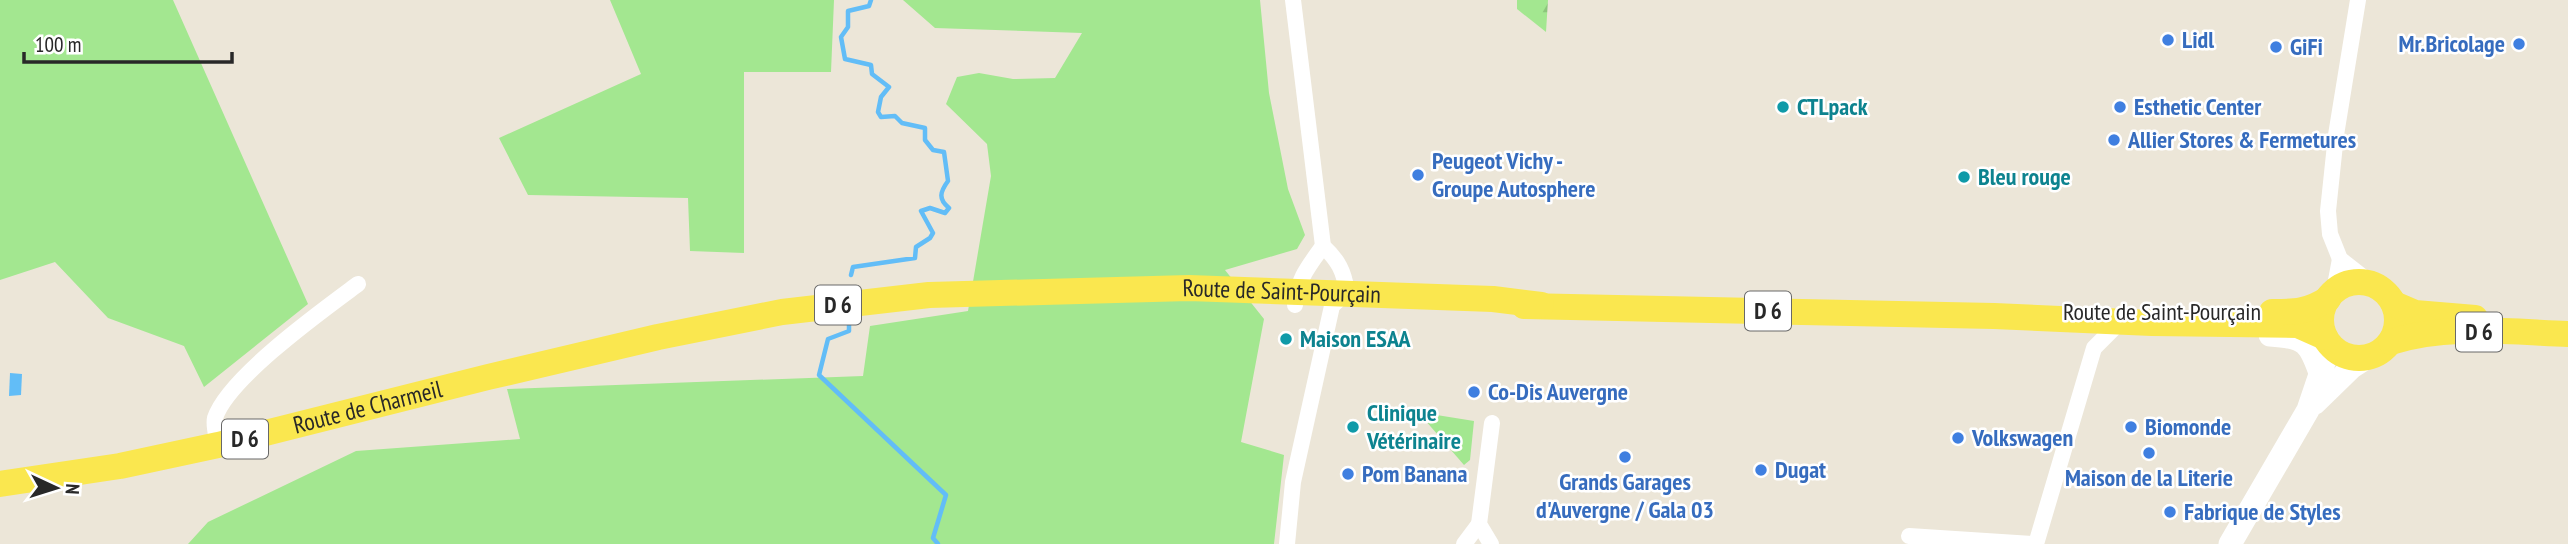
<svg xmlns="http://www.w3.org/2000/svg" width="2568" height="544" font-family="'PT Sans Narrow',sans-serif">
<defs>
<pattern id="forest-firs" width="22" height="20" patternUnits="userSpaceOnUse" patternTransform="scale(1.75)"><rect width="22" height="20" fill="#a3e790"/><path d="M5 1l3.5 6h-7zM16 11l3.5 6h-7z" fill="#8cc67c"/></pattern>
</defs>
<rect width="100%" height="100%" fill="#ece6d8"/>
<g fill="#a3e790">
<path d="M0,0h173l135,304 -104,83 -20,-41 -76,-28 -53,-56 -55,18z"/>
<path d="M610,0h224l-3,72h-87v181l-54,-2 -2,-53 -160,-3 -29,-57 142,-64z"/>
<path d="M903,0h357l9,93 19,96 17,46 -8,14 -72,21 39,49 -23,123 43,13 -10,89h-1086l20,-22 148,-71 164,-12 -13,-50 356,-13 7,-50 98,-15 23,-135 -4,-32 -41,-40 11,-27 22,-4 34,6 42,-1 27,-45 -147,-5z"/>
<path d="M1418,412l56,9 -4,39 -6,5z"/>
</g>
<path fill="url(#forest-firs)" d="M1517,0h31l-2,32 -29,-23z"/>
<path fill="#62bdf7" d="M10,373l12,1 -1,21 -12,1z"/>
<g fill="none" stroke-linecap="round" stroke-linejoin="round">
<g stroke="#62bdf7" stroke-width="4.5">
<path d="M851,275l2,-8 62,-9 1,-11 14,-9 3,-5 -12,-22 9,-3 15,5 4,-5c-11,-9 -9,-16 -1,-27l-4,-29 -11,-2 -8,-10v-12l-23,-5 -7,-7 -14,1 -3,-5 3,-15 8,-10 -17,-13 -1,-9 -26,-6 -4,-22 7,-10v-16l21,-5 2,-6"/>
<path d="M849,323v8l-21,8 -9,36 127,120 -13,43 5,6"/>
</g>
<g stroke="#fff" stroke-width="16">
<path d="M2358,0l-22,135 -8,76 2,23 10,25 32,25"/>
<path d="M2334,291l6,-32"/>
<path d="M1295,305c3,-27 13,-38 28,-59"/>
<path d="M218,445c-1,-8 -5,-19 -3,-27 13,-40 108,-108 143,-134"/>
<path d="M1909,536l123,8"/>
<path d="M1287,544l6,-62 39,-176 15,-14c-3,-21 -9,-32 -24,-46l-30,-246"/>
<path d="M1464,544l15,-20"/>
<path d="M1491,544l-12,-20 13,-101"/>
<path d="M2036,544l58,-196 26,-26"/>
</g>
<g stroke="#fff" stroke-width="23">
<path d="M2270,335c36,2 40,8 51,41"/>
<path d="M2315,403l37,-36 14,-9"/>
<path d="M2230,544l78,-134 22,-65"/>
</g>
<g stroke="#fae74f" stroke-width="26">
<circle cx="2359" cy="320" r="38"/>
<path d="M2394,304l21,9 60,5"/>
<path d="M1524,306l470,10 158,7 146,2 27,12"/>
<path d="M2272,312c23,0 36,0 56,-13"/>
<path d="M2391,342c55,-18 120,-10 177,-8"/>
<path id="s1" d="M0,484l120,-18 98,-21 270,-68 170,-40 124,-25 147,-17 260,-7 304,11 48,6"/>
</g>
</g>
<g fill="#3f7fe0" stroke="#fff" stroke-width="2.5">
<circle cx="2168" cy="40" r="7"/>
<circle cx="2519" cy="44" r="7"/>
<circle cx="2276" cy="47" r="7"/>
<circle cx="2120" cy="107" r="7"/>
<circle cx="2114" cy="140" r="7"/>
<circle cx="1418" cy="175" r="7"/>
<circle cx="1474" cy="392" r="7"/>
<circle cx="2131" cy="427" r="7"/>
<circle cx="1958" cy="438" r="7"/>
<circle cx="2149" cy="453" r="7"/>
<circle cx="1625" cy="457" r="7"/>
<circle cx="1761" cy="470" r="7"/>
<circle cx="1348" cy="474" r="7"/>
<circle cx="2170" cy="512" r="7"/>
</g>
<g fill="#0f9aa8" stroke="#fff" stroke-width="2.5">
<circle cx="1783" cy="107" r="7"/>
<circle cx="1964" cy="177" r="7"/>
<circle cx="1286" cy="339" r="7"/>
<circle cx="1353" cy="427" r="7"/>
</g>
<g text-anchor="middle" stroke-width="5" stroke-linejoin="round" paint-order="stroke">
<g fill="#fff" stroke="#686868" stroke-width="2">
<rect x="815" y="285.5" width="46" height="39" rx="5"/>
<rect x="1745" y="291.5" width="46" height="39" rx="5"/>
<rect x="2456" y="312.5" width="46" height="39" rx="5"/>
<rect x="222" y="419.5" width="46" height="39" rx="5"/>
</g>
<g font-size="23" font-weight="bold" fill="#282828">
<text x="838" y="313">D 6</text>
<text x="1768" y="319">D 6</text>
<text x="2479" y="340">D 6</text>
<text x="245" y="447">D 6</text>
</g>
<g font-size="24" font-weight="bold" fill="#366cbe" stroke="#fff" text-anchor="start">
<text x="2182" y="48">Lidl</text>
<text x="2505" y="52" text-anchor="end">Mr.Bricolage</text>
<text x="2290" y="55">GiFi</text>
<text x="2134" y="115">Esthetic Center</text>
<text x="2128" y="148">Allier Stores &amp; Fermetures</text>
<text x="1432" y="169">Peugeot Vichy -<tspan x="1432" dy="28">Groupe Autosphere</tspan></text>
<text x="1488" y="400">Co-Dis Auvergne</text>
<text x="2145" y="435">Biomonde</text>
<text x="1972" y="446">Volkswagen</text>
<text x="1775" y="478">Dugat</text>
<text x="1362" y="482">Pom Banana</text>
<text x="2149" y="486" text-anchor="middle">Maison de la Literie</text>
<text x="1625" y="490" text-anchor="middle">Grands Garages<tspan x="1625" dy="28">d'Auvergne / Gala 03</tspan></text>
<text x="2184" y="520">Fabrique de Styles</text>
</g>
<g font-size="24" font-weight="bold" fill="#0d838f" stroke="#fff" text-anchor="start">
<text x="1797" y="115">CTLpack</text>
<text x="1978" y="185">Bleu rouge</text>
<text x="1300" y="347">Maison ESAA</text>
<text x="1367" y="421">Clinique<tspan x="1367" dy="28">Vétérinaire</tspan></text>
</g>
<g font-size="24" fill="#282828" stroke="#fff">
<text dy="8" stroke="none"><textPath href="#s1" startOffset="1302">Route de Saint-Pourçain</textPath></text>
<text x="2162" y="320">Route de Saint-Pourçain</text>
<text dy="8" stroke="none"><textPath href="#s1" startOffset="376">Route de Charmeil</textPath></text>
</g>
</g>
<g transform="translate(56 488) rotate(94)" stroke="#ffffff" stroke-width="5" paint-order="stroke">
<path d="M0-5L12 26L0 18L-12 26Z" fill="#282828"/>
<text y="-10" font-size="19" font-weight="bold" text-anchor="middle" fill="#282828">N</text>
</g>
<path d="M24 52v10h208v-10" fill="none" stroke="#282828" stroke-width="3.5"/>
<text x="35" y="52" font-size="21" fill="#282828" stroke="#ffffff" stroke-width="5" paint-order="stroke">100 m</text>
</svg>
